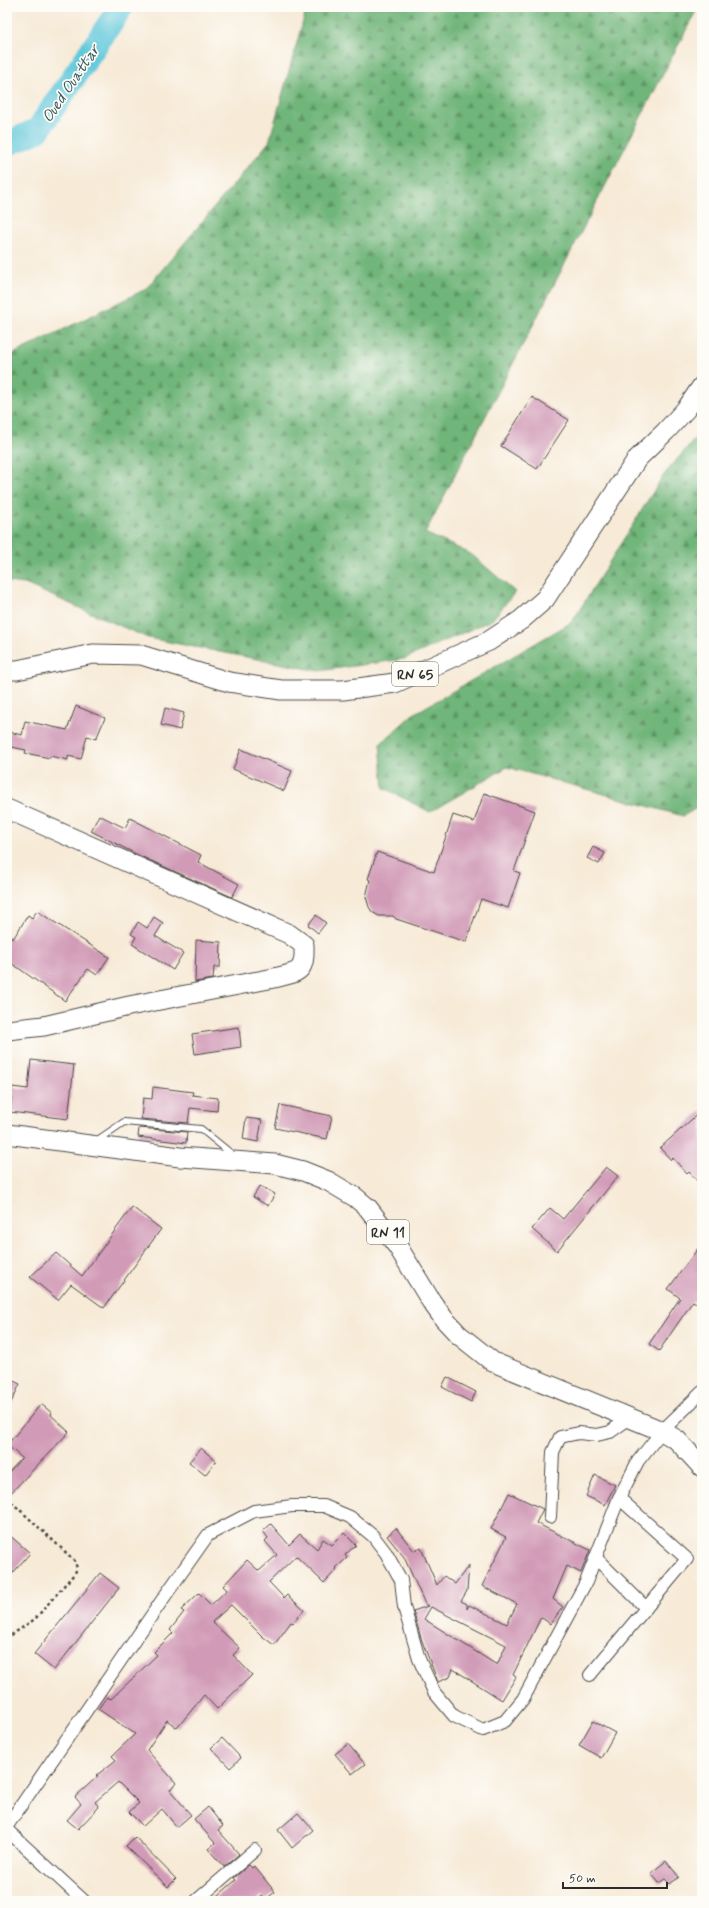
<svg xmlns="http://www.w3.org/2000/svg" width="709" height="1908" font-family="Mynerve,sans-serif">
<defs>
<pattern id="forest-firs" width="22" height="20" patternUnits="userSpaceOnUse"><rect width="22" height="20" fill="#70b579"/><path d="M5 1l3.5 6h-7zM16 11l3.5 6h-7z" fill="#5c9363"/></pattern>
</defs>
<rect width="100%" height="100%" fill="#fdfcf7"/>
<filter id="ink" filterUnits="userSpaceOnUse"><feTurbulence type="fractalNoise" baseFrequency=".025" numOctaves="2"/><feDisplacementMap in="SourceGraphic" scale="8" xChannelSelector="R" yChannelSelector="G"/><feConvolveMatrix kernelMatrix="1 2 1 2 8 2 1 2 1" color-interpolation-filters="sRGB"/></filter>
<filter id="wash" filterUnits="userSpaceOnUse"><feTurbulence type="fractalNoise" baseFrequency=".012" numOctaves="4" result="noise"/><feDisplacementMap in="SourceGraphic" scale="16" xChannelSelector="R" yChannelSelector="G"/><feGaussianBlur stdDeviation="0.9" result="paint"/><feColorMatrix in="noise" values="0 0 0 0 0 0 0 0 0 0 0 0 0 0 0 0 0 1.4 0 .05"/><feComposite in="paint" operator="in"/></filter>
<g filter="url(#wash)">
<rect width="100%" height="100%" fill="#f7ead7"/>
<g fill="url(#forest-firs)" stroke="#4e7052">
<path d="M307,7h391l-273,526 46,21 44,38 -23,28 -88,39 -85,12 -171,-33 -123,-54 -18,-2v-225l139,-68 123,-147z"/>
<path d="M702,430v375l-19,11 -176,-49 -77,45 -46,-24 -4,-44 32,-29 160,-93 91,-146z"/>
</g>
<g fill="none" stroke-linecap="round" stroke-linejoin="round">
<path stroke="#5fc7db" stroke-width="25" d="M7,144l31,-14 83,-123"/>
</g>
<g id="blocks">
<g fill="#d19bb7" fill-rule="evenodd">
<path d="M532,397l37,23 -32,49 -36,-23z"/>
<path d="M76,706l29,12 -9,21 -9,-3 -6,23 -13,-3v4l-18,-4v2l-25,-5 1,-3 -19,-4 2,-14 13,3 3,-14 42,9z"/>
<path d="M165,708l19,5 -4,17 -19,-5z"/>
<path d="M241,749l51,22 -8,20 -51,-22z"/>
<path d="M484,793l51,18 -21,60 6,2 -12,35 -27,-9 -15,43 -70,-23 -3,-3h-14l-7,-4 -3,-5 -3,-10 4,-17 -2,-1 9,-27 57,20 19,-57 21,7z"/>
<path d="M99,815l26,13 5,-10 71,37 -3,7 41,22 -7,13 -94,-42 -47,-24z"/>
<path d="M593,847l12,6 -6,11 -12,-6z"/>
<path d="M37,911l72,46 -12,18 -9,-6 -23,32 -58,-41v-25l6,4 15,-24 4,3z"/>
<path d="M316,915l10,8 -8,10 -10,-8z"/>
<path d="M154,917l9,6 -8,13 28,17 -10,17 -41,-26 4,-7 -5,-3 7,-12 9,6z"/>
<path d="M196,940l25,2 -1,25h-6l-1,12 -18,3z"/>
<path d="M239,1027l2,20 -46,7 -3,-20z"/>
<path d="M31,1060l43,5 -6,54 -58,-7 2,-25 16,2z"/>
<path d="M153,1087l40,5 -1,3 26,3 -1,13 -27,-3 -2,15 -47,-4 2,-21 9,1z"/>
<path d="M280,1105l52,11 -5,23 -52,-11z"/>
<path d="M702,1110v76l-13,-14 -2,2 -14,-16 -2,2 -11,-12z"/>
<path d="M246,1118l16,2 -4,22 -15,-3z"/>
<path d="M139,1128l48,4 -1,11 -48,-6z"/>
<path d="M606,1167l12,9 -61,75 -25,-22 18,-21 13,11z"/>
<path d="M260,1186l15,8 -7,12 -15,-9z"/>
<path d="M132,1207l29,22 -57,79 -33,-24 -13,16 -28,-23 26,-24 26,23z"/>
<path d="M702,1243v64l-9,-6 -34,50 -10,-7 31,-46 -12,-9z"/>
<path d="M447,1377l29,15 -5,10 -29,-15z"/>
<path d="M7,1378l13,6 -13,27z"/>
<path d="M41,1404l11,9 -1,2 18,17 -62,65v-23l15,-16 -15,-13z"/>
<path d="M201,1448l15,13 -11,14 -16,-13z"/>
<path d="M595,1475l20,10 -10,20 -19,-9z"/>
<path d="M509,1493l34,16 -7,14 54,27 -9,23 -14,-7 -14,33 10,8 -13,17 -9,-7 -28,58 3,2 -14,23 -49,-31 -3,8 -12,5 -16,-41 -9,-30 15,-5 -3,-2 -21,-47 -17,-21 9,-8 18,23 7,-3 16,37 7,-9 11,8 14,-19 -2,26 -6,10 6,3v5l2,-4 38,19 10,-20 -35,-18 24,-49 -15,-8zM431,1607l75,38 -9,20 -73,-46z"/>
<path d="M271,1524l18,21 11,-11 17,15 6,-10 9,6 12,-12 12,12 -11,10 2,3 -11,10 1,1 -13,14 -28,-27 -27,26 15,16 3,-3 17,15 -11,13 -2,-1 -17,23 -12,-9 -31,-31 -19,17 28,26 -7,7 19,20 -35,34 -13,-14 -27,33 -10,-8 -20,30 29,33 -6,7 21,25 -14,12 -15,-18 -19,17 -14,-14 10,-9 -21,-21 -23,20 4,5 -21,22 -11,-9 14,-16 -6,-7 23,-21 -1,-1 19,-15 -4,-4 23,-22 -37,-25 9,-12 4,2 46,-44 -3,-3 19,-19 -3,-3 14,-18 -3,-2 18,-17 12,12 16,-15 -4,-4 24,-26 12,11 18,-16 -12,-14 3,-3 -5,-7z"/>
<path d="M7,1533l23,20 -23,27z"/>
<path d="M100,1573l19,15 -65,82 -20,-16z"/>
<path d="M593,1721l22,12 -14,25 -22,-13z"/>
<path d="M222,1738l19,20 -11,10 -19,-20z"/>
<path d="M348,1744l17,20 -13,10 -17,-20z"/>
<path d="M208,1807l15,19 -5,4 21,24 -15,13 -16,-18 7,-6 -21,-24z"/>
<path d="M298,1813l15,17 -21,18 -14,-18z"/>
<path d="M135,1837l41,42 -8,8 -42,-41z"/>
<path d="M666,1861l13,16 -9,7 -5,-5 -6,4 -8,-10z"/>
<path d="M249,1865l3,3 2,-2 21,26 -10,8 -3,-4 -6,5h-44l24,-21 -2,-2z"/>
</g>
</g>
</g>
<g filter="url(#ink)">
<use href="#blocks" fill-opacity="0" stroke="#4a4845" stroke-width="1"/>
<g fill="none" stroke-linecap="round" stroke-linejoin="round">
<defs>
<path id="service" d="M96,1141l28,-19 77,7 32,26"/>
<g id="minor">
<path d="M550,1517l3,-65 7,-15 19,-4 18,2 13,-3 21,-15"/>
<path d="M596,1558l50,50"/>
<path d="M590,1675l97,-116 -68,-61"/>
<path d="M7,1826l160,-233 41,-58 46,-24 38,-5h32l26,11 23,19 13,17 15,27 3,27 15,52 15,33 20,24 29,14 22,-9 18,-22 63,-117 33,-84 19,-37 24,-30 40,-39"/>
<path d="M7,1830l77,71"/>
<path d="M196,1901l59,-51"/>
</g>
<g id="primary">
<path d="M7,670h10l76,-16 48,1 88,27 52,8h62l52,-7 94,-42 32,-21 24,-21 92,-140 29,-28 21,-23 15,-22"/>
<path d="M7,809l282,125 15,11c1,28 -5,27 -30,33l-145,28 -85,20 -37,4"/>
<path d="M7,1134l173,23 95,7 28,7 25,10 27,16 13,11 30,39 33,54 13,18 15,16 34,27 169,69 15,9 25,27"/>
</g>
</defs>
<use href="#service" stroke="#4a4845" stroke-width="8"/>
<use href="#minor" stroke="#4a4845" stroke-width="14"/>
<use href="#primary" stroke="#4a4845" stroke-width="21"/>
<path stroke="#4a4845" stroke-width="2.5" stroke-dasharray="3 3" stroke-linecap="butt" d="M7,1498l67,62 3,8 -2,5 -40,46 -28,19"/>
<use href="#service" stroke="#fff" stroke-width="6"/>
<use href="#minor" stroke="#fff" stroke-width="12"/>
<use href="#primary" stroke="#fff" stroke-width="19"/>
</g>
</g>
<g text-anchor="middle" stroke-width="3.5" stroke-linejoin="round" paint-order="stroke">
<g fill="#fdfcf7" stroke="#6a6a68" stroke-width="1">
<rect x="392" y="662" width="46" height="24" rx="3"/>
<rect x="367" y="1220" width="42" height="24" rx="3"/>
</g>
<g font-size="14" font-weight="bold" fill="#2b2b2b">
<text x="415" y="679">RN 65</text>
<text x="388" y="1237">RN 11</text>
</g>
<g font-size="16" font-style="italic" fill="#3b5a60" stroke="#fdfcf7">
<text transform="translate(70 83) rotate(-56)" y="6">Oued Ouattar</text>
</g>
</g>
<rect width="709" height="1908" fill="none" stroke="#fdfcf7" stroke-width="24"/>
<path d="M563 1882v6h104v-6" fill="none" stroke="#2b2b2b" stroke-width="2"/>
<text x="569" y="1882" font-size="12" fill="#2b2b2b" stroke="#fdfcf7" stroke-width="3" paint-order="stroke">50 m</text>
</svg>
